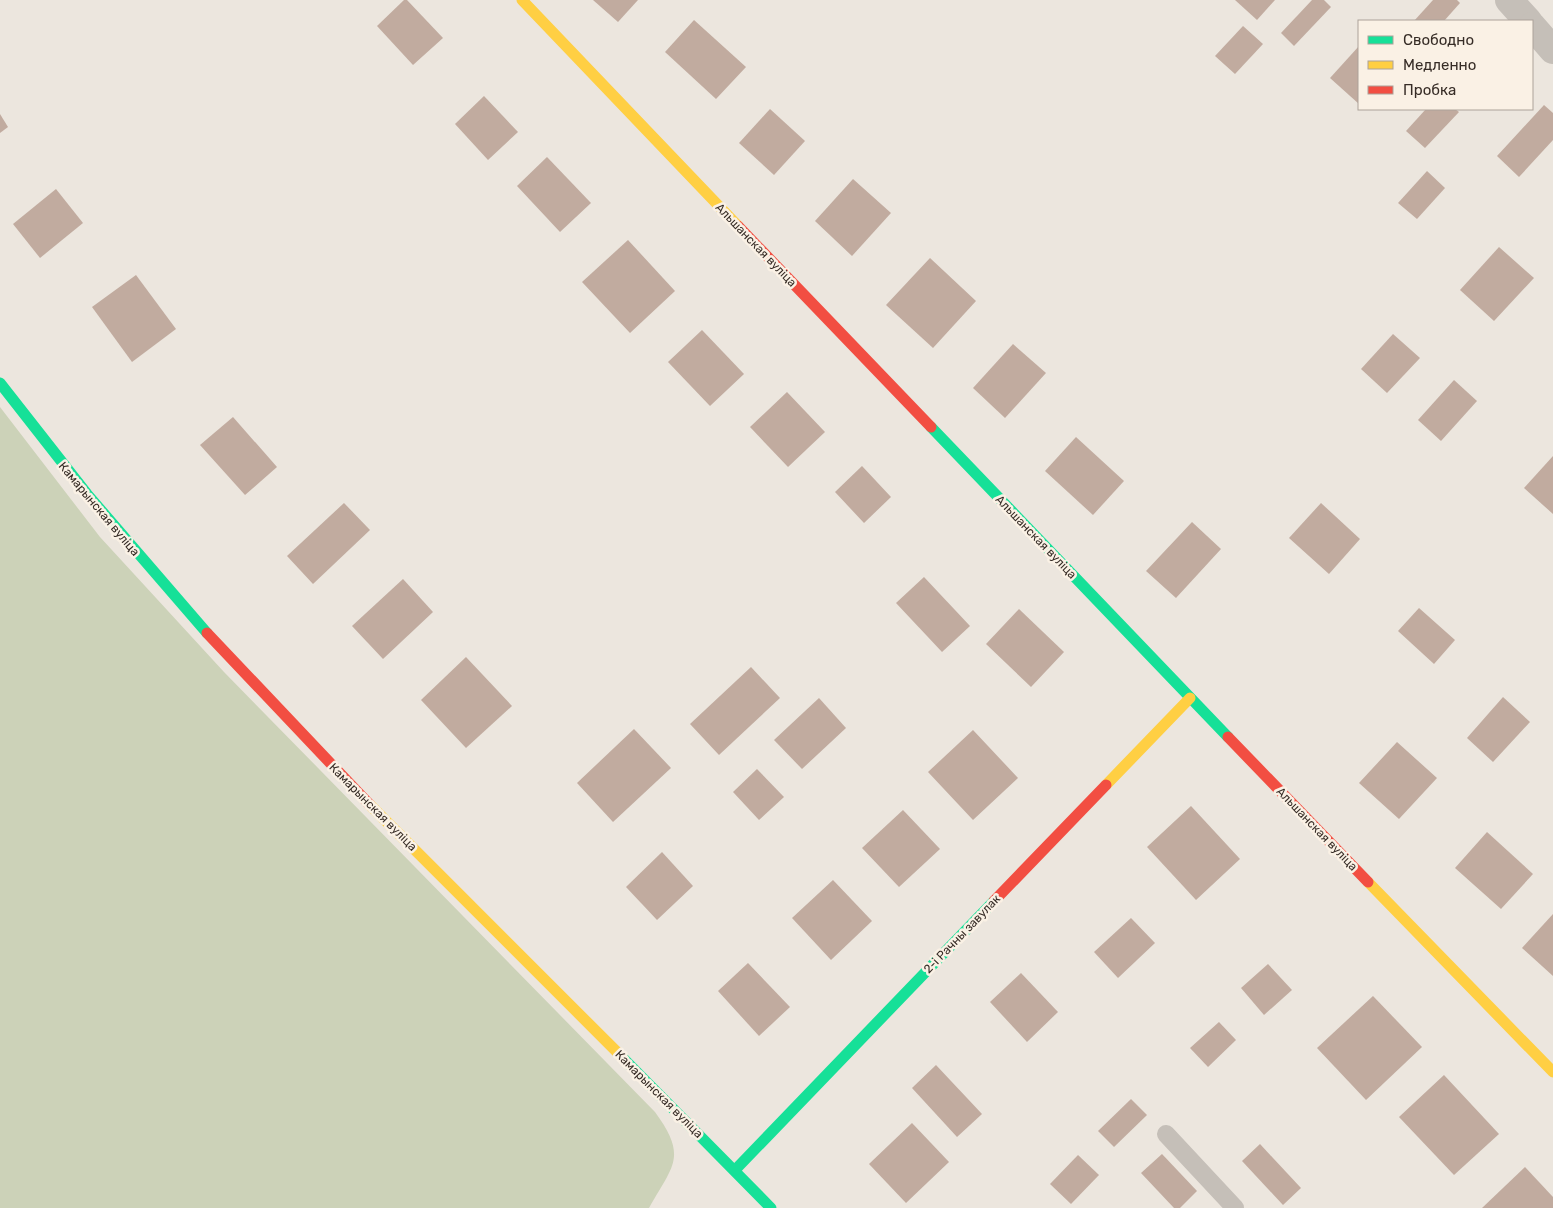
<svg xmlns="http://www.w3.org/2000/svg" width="1553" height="1208" font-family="Rubik,sans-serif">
<rect width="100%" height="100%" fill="#ece6de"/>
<path fill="#ccd2b8" d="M0,407l100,130 124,135 431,440c33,45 18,53 -6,96h-649z"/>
<g fill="#c1ab9f">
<path d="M404,0h3l36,38 -30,27 -36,-39z"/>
<path d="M593,0h45l-20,22z"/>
<path d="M1235,0h40l-18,20z"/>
<path d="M1312,0h12l7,7 -37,39 -13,-13z"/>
<path d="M1433,0h24l3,3 -16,18h-30z"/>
<path d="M694,20l52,47 -30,32 -51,-47z"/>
<path d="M1243,26l20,18 -28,30 -20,-18z"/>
<path d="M1359,46v58l-29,-26z"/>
<path d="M484,96l34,36 -30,28 -33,-36z"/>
<path d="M1544,105l9,8v27l-34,37 -22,-21z"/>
<path d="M770,109l35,32 -31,34 -35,-32z"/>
<path d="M1426,109h29l4,3 -34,36 -19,-17z"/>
<path d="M0,114l8,13 -8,6z"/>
<path d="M547,157l44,46 -31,29 -43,-46z"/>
<path d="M1427,171l18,17 -28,31 -19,-16z"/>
<path d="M853,179l38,34 -39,43 -37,-35z"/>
<path d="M56,189l27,34 -43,35 -27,-34z"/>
<path d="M628,240l47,51 -45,42 -48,-51z"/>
<path d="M1499,247l35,31 -40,43 -34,-31z"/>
<path d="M930,258l46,43 -43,47 -47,-43z"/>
<path d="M136,275l40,54 -44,33 -40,-55z"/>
<path d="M702,330l42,44 -34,32 -42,-44z"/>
<path d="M1393,334l27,24 -33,35 -26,-24z"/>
<path d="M1013,344l33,29 -41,45 -32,-30z"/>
<path d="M1454,380l23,21 -36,40 -23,-21z"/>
<path d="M787,392l38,40 -37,35 -38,-40z"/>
<path d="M233,417l44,50 -32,28 -45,-50z"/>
<path d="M1076,437l48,44 -31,34 -48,-44z"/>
<path d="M1553,456v58l-29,-26z"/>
<path d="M862,466l29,31 -27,26 -29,-31z"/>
<path d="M344,503l26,27 -57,54 -26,-28z"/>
<path d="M1321,503l39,36 -31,35 -40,-36z"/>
<path d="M1192,522l29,27 -45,49 -30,-27z"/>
<path d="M924,577l46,49 -28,26 -46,-49z"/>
<path d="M403,579l30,33 -50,47 -31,-33z"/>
<path d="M1419,608l36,32 -21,24 -36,-33z"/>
<path d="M1019,609l45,43 -33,35 -45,-43z"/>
<path d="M466,657l46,49 -46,42 -45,-48z"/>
<path d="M751,667l29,31 -61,57 -29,-31z"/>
<path d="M1503,697l27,25 -37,40 -26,-24z"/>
<path d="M819,698l27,30 -44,41 -28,-29z"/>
<path d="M634,729l37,39 -58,54 -36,-39z"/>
<path d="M973,730l45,48 -45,42 -45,-48z"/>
<path d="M1397,742l40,36 -38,41 -40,-36z"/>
<path d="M757,769l27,28 -25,23 -26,-28z"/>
<path d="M1191,806l49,53 -44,41 -49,-53z"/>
<path d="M903,810l37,39 -41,38 -37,-39z"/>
<path d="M1487,832l46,42 -32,35 -46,-41z"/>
<path d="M662,852l31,34 -36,34 -31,-33z"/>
<path d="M833,880l39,41 -41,39 -39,-42z"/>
<path d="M1553,914v62l-31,-28z"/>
<path d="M1131,918l24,25 -37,35 -24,-26z"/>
<path d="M748,963l42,44 -31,29 -41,-45z"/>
<path d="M1268,964l24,26 -28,25 -23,-27z"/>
<path d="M1021,973l37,39 -31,30 -37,-40z"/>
<path d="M1373,996l49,51 -56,53 -49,-52z"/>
<path d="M1219,1022l17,18 -28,27 -18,-19z"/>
<path d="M936,1065l46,49 -25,23 -45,-49z"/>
<path d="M1444,1075l55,59 -45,41 -55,-58z"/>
<path d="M1131,1099l16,16 -33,32 -16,-16z"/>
<path d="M912,1123l37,39 -43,41 -37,-39z"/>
<path d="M1260,1144l41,44 -18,17 -41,-44z"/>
<path d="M1162,1154l35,37 -17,17h-6l-33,-35z"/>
<path d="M1078,1155l21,20 -28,29 -21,-20z"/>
<path d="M1525,1167l28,30v11h-71z"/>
</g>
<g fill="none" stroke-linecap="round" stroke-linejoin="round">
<path stroke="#c5bfb8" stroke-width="18" d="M1166,1134l69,74"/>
<g stroke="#c5bfb8" stroke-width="28">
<path d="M1509,0l19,21"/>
<path d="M1532,26l21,24"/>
</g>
<g stroke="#16e098" stroke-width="11">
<path d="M0,383l87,111 120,139"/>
<path d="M931,427l297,310"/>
<path d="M622,1057l149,151"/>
<path d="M735,1170l259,-269"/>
</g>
<g stroke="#ffcf43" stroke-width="11">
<path d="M522,0l216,226"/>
<path d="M1106,785l84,-87"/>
<path d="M370,805l252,252"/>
<path d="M1368,882l185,190"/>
</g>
<g stroke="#f24e42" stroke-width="11">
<path d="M738,226l193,201"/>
<path d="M207,633l163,172"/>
<path d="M1228,737l140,145"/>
<path d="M994,901l112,-116"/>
</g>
</g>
<g text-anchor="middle" stroke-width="5" stroke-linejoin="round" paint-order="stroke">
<g font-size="12" fill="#362c26" stroke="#faf1e5">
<text transform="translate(756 245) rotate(46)" y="4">Альшанская вуліца</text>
<text transform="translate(99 509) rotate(50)" y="4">Камарынская вуліца</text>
<text transform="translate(1036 537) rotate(46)" y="4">Альшанская вуліца</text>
<text transform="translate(373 807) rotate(45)" y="4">Камарынская вуліца</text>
<text transform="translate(1317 829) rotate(46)" y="4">Альшанская вуліца</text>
<text transform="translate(962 934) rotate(-46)" y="4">2-і Рачны завулак</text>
<text transform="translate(659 1094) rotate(45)" y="4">Камарынская вуліца</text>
</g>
</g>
<rect x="1358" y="20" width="175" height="90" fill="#faf1e5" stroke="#aca299"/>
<rect x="1368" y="36" width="25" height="8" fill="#16e098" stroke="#aca299"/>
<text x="1403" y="45" font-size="15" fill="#362c26">Свободно</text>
<rect x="1368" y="61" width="25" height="8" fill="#ffcf43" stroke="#aca299"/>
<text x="1403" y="70" font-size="15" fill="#362c26">Медленно</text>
<rect x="1368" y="86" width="25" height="8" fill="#f24e42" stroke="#aca299"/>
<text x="1403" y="95" font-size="15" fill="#362c26">Пробка</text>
</svg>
